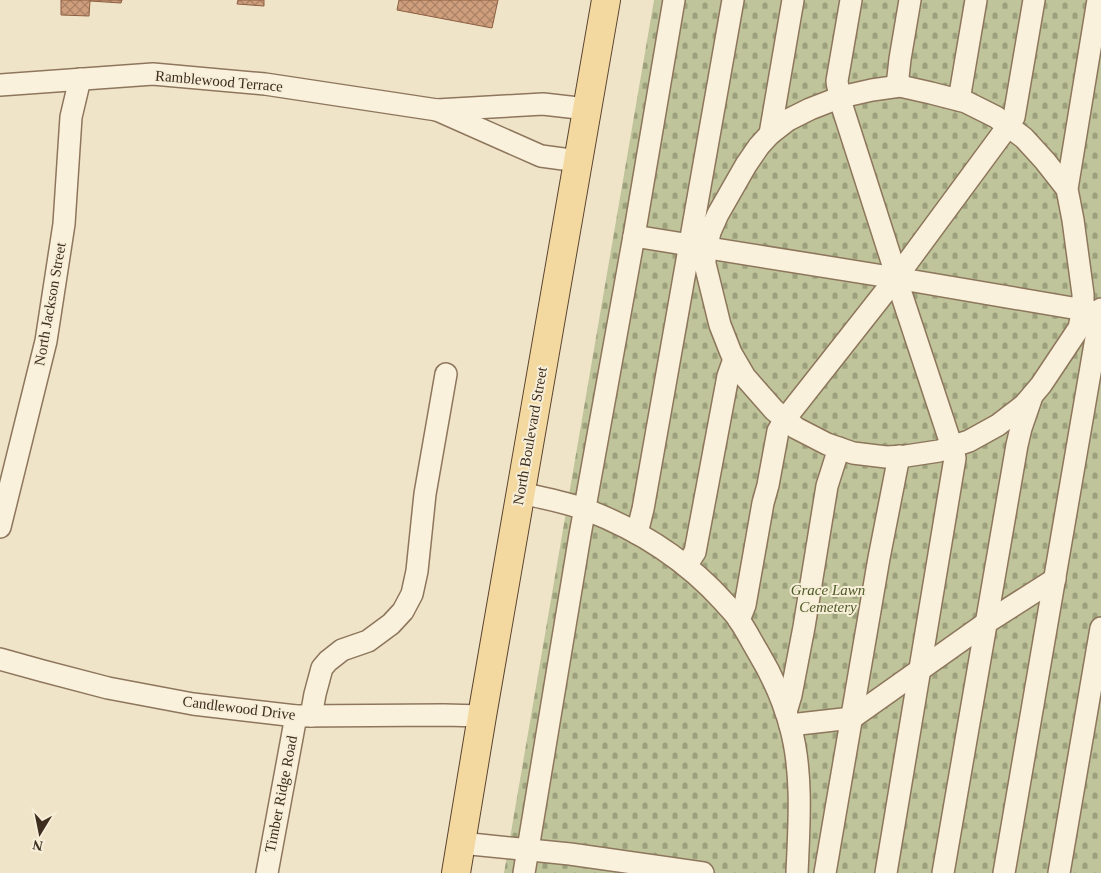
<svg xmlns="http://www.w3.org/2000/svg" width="1101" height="873" font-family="Georgia,serif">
<defs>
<pattern id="cemetery-stones" width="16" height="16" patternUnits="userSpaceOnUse" patternTransform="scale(1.25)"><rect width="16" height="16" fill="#bfc49a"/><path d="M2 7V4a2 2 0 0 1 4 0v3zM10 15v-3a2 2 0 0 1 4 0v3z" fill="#9ca07d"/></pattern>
<pattern id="building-cross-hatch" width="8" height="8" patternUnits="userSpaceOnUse" patternTransform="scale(1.25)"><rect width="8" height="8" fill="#cf9f7d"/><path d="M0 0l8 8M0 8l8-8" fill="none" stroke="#a98266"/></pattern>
</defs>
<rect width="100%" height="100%" fill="#f0e4c8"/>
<path fill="url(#cemetery-stones)" d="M654,0h447v873h-597z"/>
<g fill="url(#building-cross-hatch)" stroke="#8d5f41">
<path d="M61,0h61l-1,3 -31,-2 -1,15 -28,-1z"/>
<path d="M238,0h26v6l-27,-2z"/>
<path d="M399,0h99l-6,28 -95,-18z"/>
</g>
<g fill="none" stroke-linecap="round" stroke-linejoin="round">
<defs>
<g id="minor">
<path d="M851,0l-14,81c1,9 4,16 5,25l52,162 2,10 56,169 3,11 -69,415"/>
<path d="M0,85l153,-11 112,10 172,26"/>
<path d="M900,86l-2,-9 2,-18 10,-59"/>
<path d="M959,100l17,-100"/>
<path d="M770,134l23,-134"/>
<path d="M578,161l-37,-5 -104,-46 106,-6 44,5"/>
<path d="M1067,189l-22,-28 -21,-23 -28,-21 -30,-15 -35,-9 -31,-7 -28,4 -31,7 -31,12 -22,11 -18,14 -11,12 -13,19 -28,49 -8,18 -5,23v9l15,61 11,28 14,24 29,33 22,18 31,16 26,9 33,4 20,-1 33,-5 30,-10 29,-16 26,-20 17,-20 38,-57 4,-19v-15l-10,-74 -6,-31 31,-189"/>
<path d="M634,236l262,42 200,34"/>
<path d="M521,493c22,5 45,9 66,17 52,20 100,51 137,92 5,6 11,11 15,18 7,10 13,22 19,32 15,25 26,50 33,77 12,45 8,98 6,144"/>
<path d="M0,527l46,-186 18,-117 7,-107 9,-38"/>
<path d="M637,533l6,-24 90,-509"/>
<path d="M686,566l9,-14 33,-176 6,-17"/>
<path d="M739,620l6,-15 18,-102 5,-18 10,-54 7,-12 111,-141 112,-152 6,-9 20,-117"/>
<path d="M0,659l43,12 65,17 85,16 103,12 148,-1 38,1"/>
<path d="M786,712l5,-17 13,-68 23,-141 12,-38"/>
<path d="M311,716l4,-22 7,-26 6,-7 14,-11 26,-9 23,-17 12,-13 9,-17 5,-23 8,-77 21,-120"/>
<path d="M790,725l62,-7 134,-95 69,-44"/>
<path d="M461,843l109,11 133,19"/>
<path d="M267,873l29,-157"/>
<path d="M524,873l56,-338 54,-299 40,-236"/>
<path d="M825,873l54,-315 20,-102"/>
<path d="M943,873l74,-428 4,-17 10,-29"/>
<path d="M1004,873l97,-564"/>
<path d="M1059,873l42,-245"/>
</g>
<path id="major" d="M456,873l26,-157 124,-716"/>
</defs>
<use href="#minor" stroke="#8d765c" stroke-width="24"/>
<use href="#major" stroke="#5b4430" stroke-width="30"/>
<use href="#minor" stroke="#faf1dc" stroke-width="21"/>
<use href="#major" stroke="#f3d9a0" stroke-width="28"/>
</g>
<g text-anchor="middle" stroke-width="4" stroke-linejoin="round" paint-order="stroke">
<g font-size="15" fill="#3d2e20" stroke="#f7eed8">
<text transform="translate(219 81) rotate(5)" y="5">Ramblewood Terrace</text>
<text transform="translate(50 304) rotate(-80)" y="5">North Jackson Street</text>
<text transform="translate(530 436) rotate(-80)" y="5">North Boulevard Street</text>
<text transform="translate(239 708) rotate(7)" y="5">Candlewood Drive</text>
<text transform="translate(281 794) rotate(-79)" y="5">Timber Ridge Road</text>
</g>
<g font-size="15" font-style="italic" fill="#4d5a26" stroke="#f7eed8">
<text x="828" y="595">Grace Lawn<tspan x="828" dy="17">Cemetery</tspan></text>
</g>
</g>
<g transform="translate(40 833) rotate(190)" stroke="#f7eed8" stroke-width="4" paint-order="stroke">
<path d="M0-4L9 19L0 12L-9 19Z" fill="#3d2e20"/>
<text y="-8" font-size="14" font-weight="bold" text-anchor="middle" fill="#3d2e20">N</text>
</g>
</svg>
